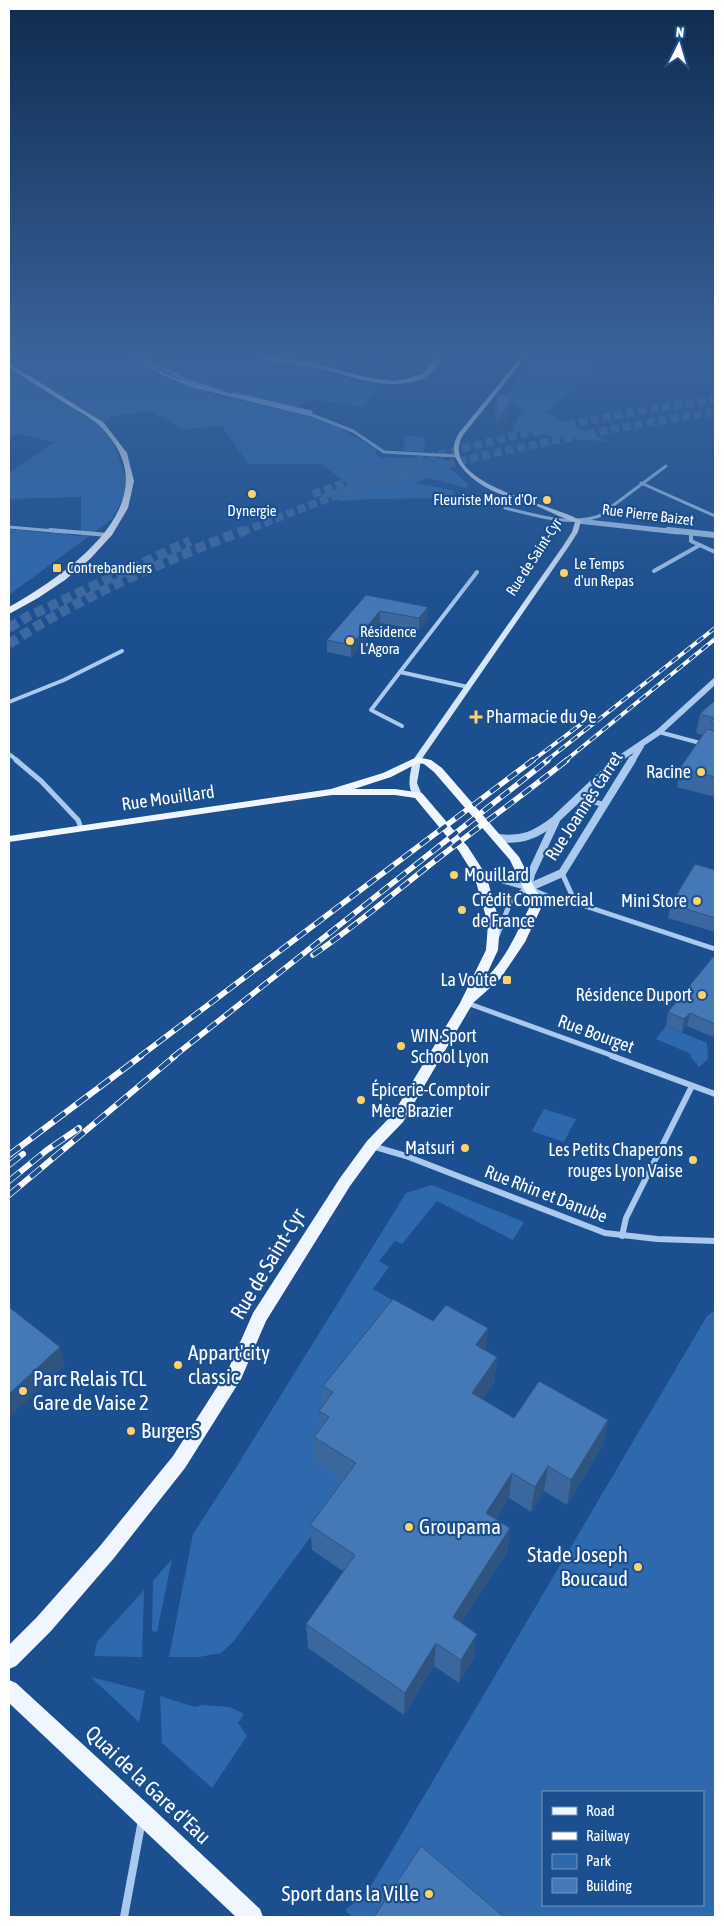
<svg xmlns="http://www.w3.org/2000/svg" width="724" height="1926" font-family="'Asap Condensed',sans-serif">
<rect width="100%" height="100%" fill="#1b4f8f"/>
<g fill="#2e69ad" fill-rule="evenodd">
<path d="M9,352h112l36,22 32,12 29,9 92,21 30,12 36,21v6l6,4 3,-2 59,2 6,9 19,17 -3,3 -37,-10 -15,5 38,7 5,8 -85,1 -30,2 -24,-6 30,-10 -26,-21h-74l-26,-38 -38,3 -34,-18 -39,6 -11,9 12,13 13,36v19l-13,25 -103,76v-66l72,7v-39l-72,2v-26l45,-31 -35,-8 -10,4z"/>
<path d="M149,352h287l-12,12 -84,-6 3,12 -7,4 22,8 22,2 -16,23 -52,-8 -17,8 -70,-14 -59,-20 -32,-17z"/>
<path d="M536,352h69l-15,22 -44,39 62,29 -96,-11 10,-20 -16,-16z"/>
<path d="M405,436l20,1 -1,15 -20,-1z"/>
<path d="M666,1026l41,17 1,16 -9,8 -9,-11 1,-2 -35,-15z"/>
<path d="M544,1109l32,10 -12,23 -32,-11z"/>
<path d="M432,1185l92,37 -11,18 -76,-39 -35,43 -7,-3 -16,20 10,6 -16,22 71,41 -91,156 -32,37 -88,119 -12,11 -22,4h-30l24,-123 44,-68 169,-273z"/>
<path d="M715,1310v607h-363l-7,-7 23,-19 339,-575zM543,1792h160v113h-160z"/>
<path d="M172,1559l-15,73 -5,-1 1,-50z"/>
<path d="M144,1590l-2,67 -48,-1 3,-14z"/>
<path d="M91,1677l54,14 -6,31 -44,-41z"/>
<path d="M160,1696l35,11 7,-2 28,2 14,7 -6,9 9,13 -35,52 -50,-45z"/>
</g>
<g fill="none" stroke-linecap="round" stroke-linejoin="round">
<g stroke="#9cc4f0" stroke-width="3">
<path d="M131,352l57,29 34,11"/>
<path d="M233,394l78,18"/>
</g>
<g stroke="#3d69a0" stroke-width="8" stroke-dasharray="8 4" stroke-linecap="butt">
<path d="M313,494c131,-47 265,-74 402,-95"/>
<path d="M242,532c34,-13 68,-28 103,-39 121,-38 245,-61 370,-81"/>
</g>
<g stroke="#3d69a0" stroke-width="10" stroke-dasharray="10 5" stroke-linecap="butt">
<path d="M9,628l18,-11 163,-76"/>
<path d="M9,644c72,-48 155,-83 236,-114"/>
</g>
<g stroke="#a9c9ee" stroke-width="3">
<path d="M125,352l38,22 30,12 119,29 41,16 31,21 73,4"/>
<path d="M641,483l74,33"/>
<path d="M505,508c31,7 62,19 94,8l67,-50"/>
<path d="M9,527l56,5"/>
</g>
<g stroke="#a9c9ee" stroke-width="4">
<path d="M50,530l58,5"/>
<path d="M691,534v7l24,11"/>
<path d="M654,571l46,-26"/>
<path d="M400,672l-29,38 31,16"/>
<path d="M468,687l-68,-15 77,-100"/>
<path d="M9,702l55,-22 58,-29"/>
<path d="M659,732l56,15"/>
<path d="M9,754l9,7"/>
</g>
<g stroke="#a9c9ee" stroke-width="5">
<path d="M16,760l25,21 37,39 3,8"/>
<path d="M577,797l28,8"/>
<path d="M562,873l13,29"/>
<path d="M481,875l47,13 36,15h12l139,46"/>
<path d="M497,936l15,-38 16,-10"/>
<path d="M467,1003l149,54"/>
</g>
<g stroke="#a9c9ee" stroke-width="6">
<path d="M612,1056l103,38"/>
<path d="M372,1146l34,10 199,77 52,6 58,2"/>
<path d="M622,1236l4,-18 66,-132"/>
</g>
<path stroke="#a9c9ee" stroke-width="8" d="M124,1917l18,-97"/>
<path stroke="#a9c9ee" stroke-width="5" d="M578,521l100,11"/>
<g stroke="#a9c9ee" stroke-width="6">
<path d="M668,530l47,5"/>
<path d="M616,761l43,-29 56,-51"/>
<path d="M632,761l9,-15"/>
</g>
<g stroke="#a9c9ee" stroke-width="8">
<path d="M498,838c24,3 38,-3 57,-18"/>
<path d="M528,888l3,-14 26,-56 61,-58"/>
<path d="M528,888l34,-15 70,-113"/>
</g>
<g fill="#d6e6fa" fill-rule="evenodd">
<path d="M245,352l66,11 54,14 28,4 13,-2 17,-5 18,-22h5c-7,8 -12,21 -22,26 -37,16 -76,-4 -112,-11 -23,-5 -47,-3 -67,-15z"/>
<path d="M525,352h5l-67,83c-28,50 93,69 118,86l-3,11 -9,14 -148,214 -4,23 5,12 -4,3c-14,-6 -7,-27 -5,-38l150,-214 9,-14 3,-10c-13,-4 -24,-10 -36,-15 -30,-10 -60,-16 -79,-42 -8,-11 -8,-21 -1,-32z"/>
</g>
<g fill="#f0f6ff" fill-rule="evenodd">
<path d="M9,363l95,60 23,30 7,28 -6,27 -16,27 -22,24 -25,21 -27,18 -29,16v-7c60,-34 167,-107 90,-182 -8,-7 -17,-12 -26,-17 -21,-13 -43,-27 -64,-40z"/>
<path d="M417,757l14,3 11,8 77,89 24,47 -18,38 -25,37 -27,24 -70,119 -26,27 -27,37 -84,135 -25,58 -56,89 -71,90 -63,73 -35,35 -7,3v-24l28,-28 63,-71 73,-90 55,-86 25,-57 87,-135 27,-37 26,-27 67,-111 26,-53 2,-26 -14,-49 -15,-24 -44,-53 -20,-3h-63l-323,47v-6l322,-47 52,-16zM418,763l6,1 10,8 76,88 21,44c-13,26 -25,56 -47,76l14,-30 2,-26 -14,-49 -18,-28 -46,-54 -27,-4h-41l37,-12z"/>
<path d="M9,1680l7,3 134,123 110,103 3,8h-27l-227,-214z"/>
</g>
<defs>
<g id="rail-far2">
<path d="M532,761l57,-43"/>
<path d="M546,761l169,-133"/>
<path d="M565,761l150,-122"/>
</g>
<g id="rail-far1">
<path d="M313,955c47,-32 90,-70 136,-105 39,-30 79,-59 118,-90"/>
<path d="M139,1057l394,-297"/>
<path d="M173,1057l375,-297"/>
</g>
<g id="rail">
<path d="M9,1155l132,-99"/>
<path d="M9,1165l14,-11"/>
<path d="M9,1181l38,-31 32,-22"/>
<path d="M9,1195l166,-139"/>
</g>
</defs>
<use href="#rail-far2" stroke="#fff" stroke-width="4"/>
<use href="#rail-far1" stroke="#fff" stroke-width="5.5"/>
<use href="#rail" stroke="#fff" stroke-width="6"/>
<use href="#rail-far2" stroke="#1b4f8f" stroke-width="2.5" stroke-dasharray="8" stroke-linecap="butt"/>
<use href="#rail-far1" stroke="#1b4f8f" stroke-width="4" stroke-dasharray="11" stroke-linecap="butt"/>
<use href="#rail" stroke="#1b4f8f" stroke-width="4.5" stroke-dasharray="14" stroke-linecap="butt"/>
</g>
<g fill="#3a679d">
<path d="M496,394l15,8 -1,14 -13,19 -2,-28z"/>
<path d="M366,595l62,12v12l-9,11 -39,-7 -29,34 -24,-5v-12z"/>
<path d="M715,700v97l-38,-10 3,-19 23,-33 -7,-2 4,-19z"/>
<path d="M715,870v62l-47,-14 3,-14z"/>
<path d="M715,958v76l-2,3 -26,-11 -5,6 -16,-6 2,-14z"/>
<path d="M486,1351l11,6 -3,26 -12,17 32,18 94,2 -5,25 -36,60 -23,-14 -13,21 -22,-14 -13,21 14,9 -3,24 -46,71 13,34 -15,26 -25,-17 -30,49 -96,-67 -2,-24 38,-52 -32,-22 -2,-25 34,-45 -29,-18 -1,-25 5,-7v-19l4,-6v-19z"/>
</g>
<g fill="#305480">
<path d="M511,402l-1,14 -13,19v-14z"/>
<path d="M428,607v12l-9,11v-12z"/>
<path d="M380,611v12l-29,34v-12z"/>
<path d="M690,1013l-3,13 -5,6 2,-13z"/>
<path d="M715,1026v8l-2,3z"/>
<path d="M488,1328l-2,26 -10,-9z"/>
<path d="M60,1347l5,18 -56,52v-23z"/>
<path d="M497,1357l-3,26 -25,36 3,-26z"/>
<path d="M608,1420l-5,25 -36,60 4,-25z"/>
<path d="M548,1466l-4,25 -13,21 4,-25z"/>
<path d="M512,1473l-3,25 -25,40 2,-25z"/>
<path d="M510,1528l-3,24 -57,89 3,-24z"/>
<path d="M477,1634l-3,23 -15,26 2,-23z"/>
<path d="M436,1643l-2,23 -30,49 1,-22z"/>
</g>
<g fill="#4478b7" stroke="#305480">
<path d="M496,394l11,1 4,7 -14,19z"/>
<path d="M366,595l62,12 -9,11 -39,-7 -29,34 -24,-5z"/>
<path d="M715,700v24l-4,-2 3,-4 -14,-4z"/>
<path d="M707,729l8,2v46l-35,-9z"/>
<path d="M695,864l20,6v48l-44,-14z"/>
<path d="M713,957l2,1v66l-25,-11 -6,6 -16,-7z"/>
<path d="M393,1299l40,22 13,-16 42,23 -12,17 21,12 -25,36 42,25 25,-37 69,39 -37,60 -23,-14 -13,21 -23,-14 -26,40 24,15 -57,89 24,17 -16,26 -25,-17 -31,50 -99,-69 49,-69 -45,-30 46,-62 -42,-26 15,-20 -10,-6 14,-19 -10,-6z"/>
<path d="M9,1307l51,40 -51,47z"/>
<path d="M421,1846l83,71h-130z"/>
</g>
<linearGradient id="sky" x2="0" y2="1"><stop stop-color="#0f2b4f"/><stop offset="0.57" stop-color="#39639b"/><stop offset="1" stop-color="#39639b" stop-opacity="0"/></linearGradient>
<rect width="724" height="622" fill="url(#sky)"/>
<g fill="#ffd166" stroke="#1b4f8f" stroke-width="2">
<circle cx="252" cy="494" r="5"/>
<circle cx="547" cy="500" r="5"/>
<rect x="52" y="563" width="10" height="10" rx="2.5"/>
<circle cx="564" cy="573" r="5"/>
<circle cx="350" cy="641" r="5"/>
<path d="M473.5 709.5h5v5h5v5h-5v5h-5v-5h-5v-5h5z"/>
<circle cx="701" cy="772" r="5"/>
<circle cx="454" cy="875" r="5"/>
<circle cx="697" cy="901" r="5"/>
<circle cx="462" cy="910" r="5"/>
<rect x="502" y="975" width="10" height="10" rx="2.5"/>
<circle cx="702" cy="995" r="5"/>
<circle cx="401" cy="1046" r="5"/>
<circle cx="361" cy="1100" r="5"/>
<circle cx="465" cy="1148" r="5"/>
<circle cx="693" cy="1160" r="5"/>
<circle cx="178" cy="1365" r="5"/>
<circle cx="23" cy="1391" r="5"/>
<circle cx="131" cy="1431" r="5"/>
<circle cx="409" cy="1527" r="5"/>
<circle cx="638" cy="1567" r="5"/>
<circle cx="429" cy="1894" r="5"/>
</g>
<g text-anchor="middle" stroke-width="4.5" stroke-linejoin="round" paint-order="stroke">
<g font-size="15" fill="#fff" stroke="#1b4f8f" text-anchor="start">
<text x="537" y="505" text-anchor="end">Fleuriste Mont d'Or</text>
<text x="252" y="516" text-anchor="middle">Dynergie</text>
<text x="574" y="569">Le Temps<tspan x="574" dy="17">d'un Repas</tspan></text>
<text x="67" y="573">Contrebandiers</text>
<text x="360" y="637">Résidence<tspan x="360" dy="17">L’Agora</tspan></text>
</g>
<g font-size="15" fill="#fff" stroke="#1b4f8f">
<text transform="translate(648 515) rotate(7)" y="5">Rue Pierre Baizet</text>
<text transform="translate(534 557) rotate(-57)" y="5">Rue de Saint-Cyr</text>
</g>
<g font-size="18" fill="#fff" stroke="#1b4f8f" text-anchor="end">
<text x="486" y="723" text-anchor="start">Pharmacie du 9e</text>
<text x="691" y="778">Racine</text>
<text x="464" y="881" text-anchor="start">Mouillard</text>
<text x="472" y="906" text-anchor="start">Crédit Commercial<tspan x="472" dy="21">de France</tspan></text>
<text x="687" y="907">Mini Store</text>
<text x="497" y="986">La Voûte</text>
<text x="692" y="1001">Résidence Duport</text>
<text x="411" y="1042" text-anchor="start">WIN Sport<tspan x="411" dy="21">School Lyon</tspan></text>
<text x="371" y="1096" text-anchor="start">Épicerie-Comptoir<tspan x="371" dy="21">Mère Brazier</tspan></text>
<text x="455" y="1154">Matsuri</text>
<text x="683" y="1156">Les Petits Chaperons<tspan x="683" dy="21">rouges Lyon Vaise</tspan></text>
</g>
<g font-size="18" fill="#fff" stroke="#1b4f8f">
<text transform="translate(168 798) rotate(-8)" y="6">Rue Mouillard</text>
<text transform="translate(584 806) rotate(-57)" y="6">Rue Joannès Carret</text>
<text transform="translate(596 1034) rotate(20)" y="6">Rue Bourget</text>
<text transform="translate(546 1194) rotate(21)" y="6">Rue Rhin et Danube</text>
</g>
<g font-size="21" fill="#fff" stroke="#1b4f8f">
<text transform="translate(268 1264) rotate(-59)" y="7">Rue de Saint-Cyr</text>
<text transform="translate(148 1785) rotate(43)" y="7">Quai de la Gare d'Eau</text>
</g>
<g font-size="21" fill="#fff" stroke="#1b4f8f" text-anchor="start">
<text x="188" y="1360">Appart'city<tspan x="188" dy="24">classic</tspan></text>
<text x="33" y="1386">Parc Relais TCL<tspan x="33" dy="24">Gare de Vaise 2</tspan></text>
<text x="141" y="1438">BurgerS</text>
<text x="419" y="1534">Groupama</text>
<text x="628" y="1562" text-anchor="end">Stade Joseph<tspan x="628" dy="24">Boucaud</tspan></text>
<text x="419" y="1901" text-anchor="end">Sport dans la Ville</text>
</g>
</g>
<rect width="724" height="1926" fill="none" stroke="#ffffff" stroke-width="20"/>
<rect x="542" y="1791" width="162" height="115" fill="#1b4f8f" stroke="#7695bc"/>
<rect x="552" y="1807" width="25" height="8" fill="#f0f6ff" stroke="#7695bc"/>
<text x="586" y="1816" font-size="15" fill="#ffffff">Road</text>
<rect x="552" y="1832" width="25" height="8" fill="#ffffff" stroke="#7695bc"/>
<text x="586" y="1841" font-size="15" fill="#ffffff">Railway</text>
<rect x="552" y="1854" width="25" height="15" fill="#2e69ad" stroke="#7695bc"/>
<text x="586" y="1866" font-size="15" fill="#ffffff">Park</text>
<rect x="552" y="1878" width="25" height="15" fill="#4478b7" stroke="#7695bc"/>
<text x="586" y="1891" font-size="15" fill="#ffffff">Building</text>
<g transform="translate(679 45) rotate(5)" stroke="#1b4f8f" stroke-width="4" paint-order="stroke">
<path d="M0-4L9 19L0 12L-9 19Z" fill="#ffffff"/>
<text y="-8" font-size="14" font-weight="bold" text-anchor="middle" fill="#ffffff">N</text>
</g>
</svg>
